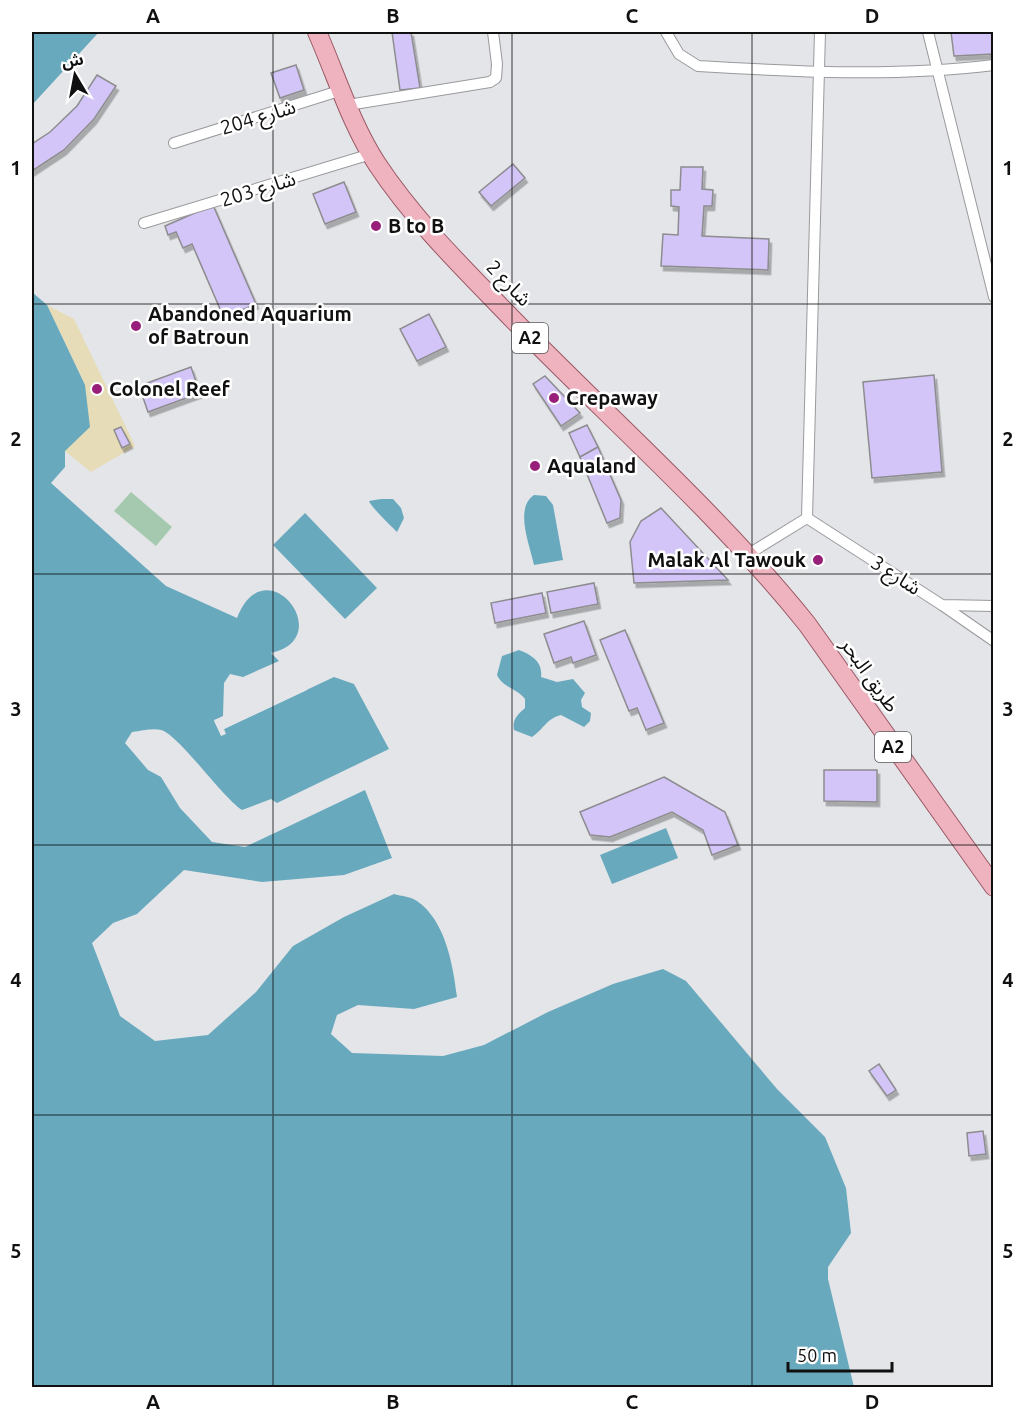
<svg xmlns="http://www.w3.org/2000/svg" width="1025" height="1419" font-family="Ubuntu,'Noto Sans Arabic',sans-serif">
<defs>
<filter id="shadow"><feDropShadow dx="2.5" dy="4.5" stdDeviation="0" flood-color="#0004"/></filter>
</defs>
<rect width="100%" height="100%" fill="#e4e5e8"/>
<path fill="#a5c9ae" d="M131,492l41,35 -16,19 -42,-35z"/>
<path fill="#e6dcb7" d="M47,305l27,14 61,127 -44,26 -26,-21 20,-66z"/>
<g fill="#68a9be">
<path d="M32,32h67l-67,73z"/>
<path d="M32,292l15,13 38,80 5,42 -25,24v16l-14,16 115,103 71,32c28,-73 102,20 34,35l8,8 -36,16 -13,-3 -6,9 -1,33 -9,5 7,14 3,-6 110,-52 20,7 35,65 -112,54 -6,-4 -29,11c-20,-13 -64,-76 -81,-80 -8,-2 -20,1 -29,2l-7,11 23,27 13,7 19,31 32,34 33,5 120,-57 27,68 -48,17 -82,7 -78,-12 -47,44 -24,9 -21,20 28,73 35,25 53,-6 48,-43 37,-46 51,-29 50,-23c7,2 18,3 23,7 29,20 36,65 40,96l-43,12 -56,-4 -21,10 -6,19 21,19 91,3 41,-11 64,-33 65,-28 50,-15 23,12 91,108 48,48 21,51 5,45 -23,34v12l26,108h-822z"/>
<path d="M534,495l12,1 7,9 10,55 -29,5c-4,-19 -20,-57 0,-70z"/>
<path d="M381,499h12l8,9 3,10 -7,14c-5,-5 -26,-25 -28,-31z"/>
<path d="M305,513l72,75 -32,31 -72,-74z"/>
<path d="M519,650c13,5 24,12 22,27l16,5 16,-3 12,14 -4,7 1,7 9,6 -1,8 -6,6 -23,-12c-15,4 -17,14 -29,22l-18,-7c-2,-10 3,-15 11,-22v-9c-8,-11 -22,-11 -28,-24l5,-19z"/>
<path d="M666,828l12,30 -66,26 -12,-29z"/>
</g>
<path fill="#e4e5e8" d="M306,687l1,3 -83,39 2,5 -5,2 -7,-16 12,-5 -8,7 3,6z"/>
<g fill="#d4c5f9" stroke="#8d8c8f" stroke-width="1.5" filter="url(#shadow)">
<path d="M392,32h19l9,56 -20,2z"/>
<path d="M951,32h43v22l-40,2z"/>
<path d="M296,65l8,25 -24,8 -9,-25z"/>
<path d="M97,75l19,11 -22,33 -30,31 -32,21v-27l18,-12 27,-26z"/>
<path d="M513,164l12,14 -34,28 -12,-14z"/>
<path d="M681,167h22l-1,22 11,1 -1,16h-8l-2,30 67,3 -1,31 -107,-4 2,-32 15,1 1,-28 -8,-1v-16h9z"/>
<path d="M344,182l12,30 -31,12 -12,-30z"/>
<path d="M213,205l43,99 -32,14 -32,-74 -9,4 -7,-16 -8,3 -3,-9z"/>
<path d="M429,314l17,33 -29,14 -17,-32z"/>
<path d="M191,367l9,26 -52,19 -9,-26z"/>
<path d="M934,375l8,97 -70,6 -9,-96z"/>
<path d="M545,376l35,37 -19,13 -28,-42z"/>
<path d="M587,425l11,22 -18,10 -11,-24z"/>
<path d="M121,427l9,17 -8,4 -8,-18z"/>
<path d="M598,447l23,53 -1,18 -13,5 -27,-66z"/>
<path d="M661,508l67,72 -94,3 -4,-41 11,-21z"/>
<path d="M594,583l4,21 -47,9 -4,-21z"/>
<path d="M542,593l4,20 -51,10 -4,-20z"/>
<path d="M584,621l12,34 -23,8 -2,-6 -17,6 -10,-29z"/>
<path d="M625,630l39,93 -18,7 -9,-22 -8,3 -29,-71z"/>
<path d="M824,770h53v32l-53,-1z"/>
<path d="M664,777l61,35 13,33 -26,10 -9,-25 -31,-18 -62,25 -20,-2 -10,-23z"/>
<path d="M879,1064l17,26 -9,6 -18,-25z"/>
<path d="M983,1131l3,23 -17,2 -2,-23z"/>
</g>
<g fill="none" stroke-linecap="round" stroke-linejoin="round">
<defs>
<g id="minor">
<path d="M666,32l13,22 19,12c99,6 197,11 296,-1"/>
<path d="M928,32l66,265"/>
<path d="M348,105l142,-23 6,-4 1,-14 -4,-32"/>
<path d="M174,143l168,-53"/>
<path d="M144,223l227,-69"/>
<path d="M807,518l13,-486"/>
<path d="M807,518l135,87 52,1"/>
<path d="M747,555l60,-37"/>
<path d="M942,605l52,36"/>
</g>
<path id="primary" d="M317,32c19,43 34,92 60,132 33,50 76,94 118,137 103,108 218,206 312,323l187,263"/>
</defs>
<use href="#minor" stroke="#999a9d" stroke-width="12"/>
<use href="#primary" stroke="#9a5966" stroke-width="20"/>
<use href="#minor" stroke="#fff" stroke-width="10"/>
<use href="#primary" stroke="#efb3bf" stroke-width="18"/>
</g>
<path fill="none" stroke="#101011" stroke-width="1.5" stroke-opacity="0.55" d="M273,32v1356M512,32v1356M752,32v1356M32,304h962M32,574h962M32,845h962M32,1115h962"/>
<g fill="#981f79" stroke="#fff" stroke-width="2">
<circle cx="376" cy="226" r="6"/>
<circle cx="136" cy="326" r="6"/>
<circle cx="97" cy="389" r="6"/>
<circle cx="554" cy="398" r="6"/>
<circle cx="535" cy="466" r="6"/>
<circle cx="818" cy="560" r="6"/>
</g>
<g text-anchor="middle" stroke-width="5" stroke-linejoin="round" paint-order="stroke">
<g fill="#fff" stroke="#585858" stroke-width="1.5">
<rect x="512" y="323" width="36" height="30" rx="4.5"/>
<rect x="875" y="732" width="36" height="30" rx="4.5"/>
</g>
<g font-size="18" font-weight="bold" fill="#101011">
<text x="530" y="344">A2</text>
<text x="893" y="753">A2</text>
</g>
<g font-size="20" fill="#101011" stroke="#fff">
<text transform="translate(258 117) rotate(-17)" y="7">شارع 204</text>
<text transform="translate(258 189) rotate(-17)" y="7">شارع 203</text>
<text transform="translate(509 283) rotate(46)" y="7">شارع 2</text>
<text transform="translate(896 575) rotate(33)" y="7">شارع 3</text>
<text transform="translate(870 675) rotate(55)" y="7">طريق البحر</text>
</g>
<g font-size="20" font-weight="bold" fill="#101011" stroke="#fff" text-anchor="start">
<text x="388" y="233">B to B</text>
<text x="148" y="321">Abandoned Aquarium<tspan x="148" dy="23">of Batroun</tspan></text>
<text x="109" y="396">Colonel Reef</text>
<text x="566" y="405">Crepaway</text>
<text x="547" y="473">Aqualand</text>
<text x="806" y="567" text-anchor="end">Malak Al Tawouk</text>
</g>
</g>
<rect width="1025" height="1419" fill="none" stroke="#ffffff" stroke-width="66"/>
<g transform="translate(75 75) rotate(350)" stroke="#ffffff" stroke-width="4.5" paint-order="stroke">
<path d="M0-4.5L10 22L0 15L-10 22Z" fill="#101011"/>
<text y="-9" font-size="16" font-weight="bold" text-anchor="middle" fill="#101011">ش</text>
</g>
<path d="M788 1362v9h104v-9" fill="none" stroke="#101011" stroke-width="3"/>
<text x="797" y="1362" font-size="18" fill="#101011" stroke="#ffffff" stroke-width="4.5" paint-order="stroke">50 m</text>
<rect x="33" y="33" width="959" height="1353" fill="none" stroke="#101011" stroke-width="2"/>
<g font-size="20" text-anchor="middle" font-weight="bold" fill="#101011">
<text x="153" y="23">A</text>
<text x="393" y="23">B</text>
<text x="632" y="23">C</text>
<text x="872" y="23">D</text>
<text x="16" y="175">1</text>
<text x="1008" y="175">1</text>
<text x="16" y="446">2</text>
<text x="1008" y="446">2</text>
<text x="16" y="716">3</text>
<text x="1008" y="716">3</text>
<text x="16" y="987">4</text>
<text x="1008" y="987">4</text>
<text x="16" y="1258">5</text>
<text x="1008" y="1258">5</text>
<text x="153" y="1409">A</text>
<text x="393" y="1409">B</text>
<text x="632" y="1409">C</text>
<text x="872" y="1409">D</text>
</g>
</svg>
